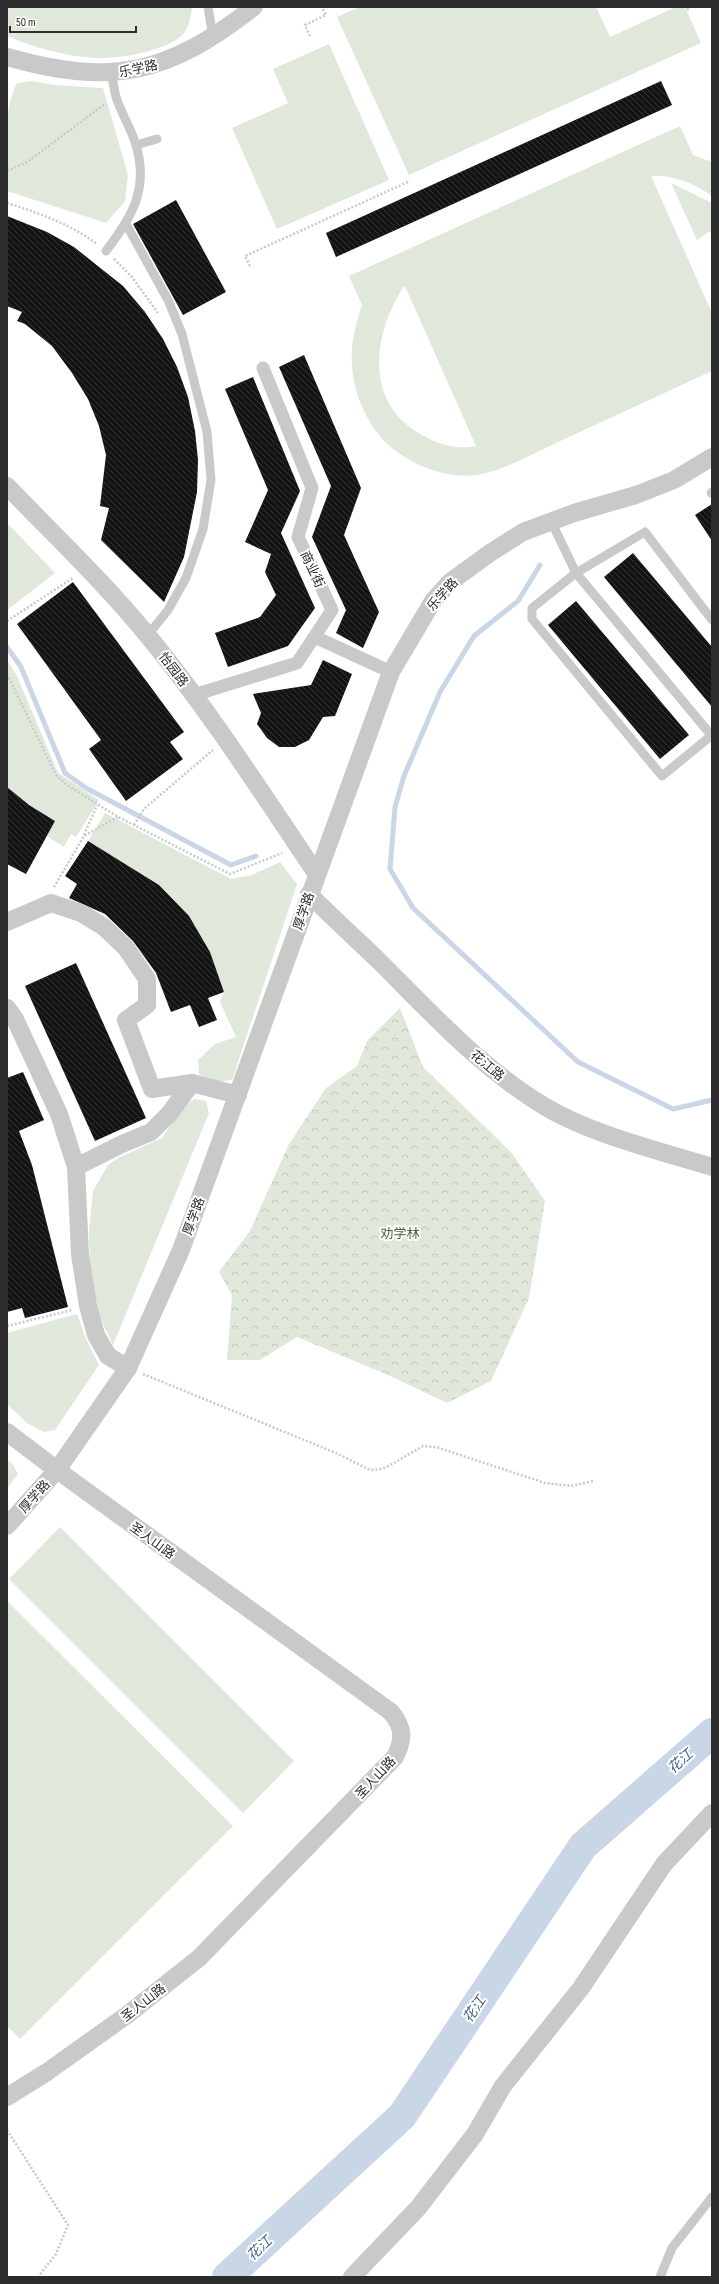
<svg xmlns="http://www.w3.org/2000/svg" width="719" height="2284" font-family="'Sofia Sans Condensed','Noto Sans SC',sans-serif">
<defs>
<pattern id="forest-crowns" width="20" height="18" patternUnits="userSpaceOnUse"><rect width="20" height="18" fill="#e0e8db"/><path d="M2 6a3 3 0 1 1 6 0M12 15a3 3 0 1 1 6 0" fill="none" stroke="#c0c7bc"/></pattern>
<pattern id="building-back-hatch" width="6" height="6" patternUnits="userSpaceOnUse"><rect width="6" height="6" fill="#131313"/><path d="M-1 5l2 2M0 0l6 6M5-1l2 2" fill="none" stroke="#363636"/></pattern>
</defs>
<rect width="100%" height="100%" fill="#fff"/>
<g fill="#e0e8db" fill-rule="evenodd">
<path d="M7,7h185c-1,10 -3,23 -12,30 -19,15 -61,22 -85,21 -30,-2 -60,-10 -88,-22z"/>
<path d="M360,7h236l14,30 66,-30h9l16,36 -292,132 -72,-158z"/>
<path d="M329,44l60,136 -112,49 -45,-101 56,-25 -15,-34z"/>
<path d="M32,81l22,4 49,3 25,87 -3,26 -19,22 -99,-32c0,-35 -6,-76 10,-108z"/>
<path d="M680,126l13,29 19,7v34c-16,-12 -41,-22 -61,-20l61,137v58c-52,24 -104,48 -156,72 -25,11 -52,28 -79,32 -38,5 -87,-18 -106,-51 -24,-41 -24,-76 -9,-119l-13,-29zM404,286h1l71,160c-18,4 -36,-1 -52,-10 -61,-32 -52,-101 -20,-150z"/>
<path d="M671,183l41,20v27l-15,10z"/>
<path d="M7,523l48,50 -48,37z"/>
<path d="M7,659l10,17 41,97 41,27 -23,37 -5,-3 -7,13 -17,-11 8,-15 -26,-16 -22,-18z"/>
<path d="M105,813l126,66 21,-4 28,-13 17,22 -65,196 -18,2 -15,-8 -1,-14 17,-16 21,-7 -16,-35 4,-10 -14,-40 -51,-67 -71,-44z"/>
<path d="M194,1099l12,2 3,12 -96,232 -14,-30 -9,-43 -1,-41 4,-40 15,-26 12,-8 42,-19 21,-31z"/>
<path d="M77,1314l9,25 13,26 -44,65 -11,2 -17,-9 -20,-19v-71z"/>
<path d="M7,1460l5,3 6,11 -11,14z"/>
<path d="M60,1527l234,234 -51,52 -234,-234z"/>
<path d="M7,1601l226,225 -213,213 -13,-13z"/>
</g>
<path fill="url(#forest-crowns)" d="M400,1008l23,59 88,85 34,49 -16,97 -38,83 -44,22 -59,-28 -91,-38 -37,23h-33l5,-65 -13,-23 31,-41 39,-87 37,-56 31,-22 10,-25z"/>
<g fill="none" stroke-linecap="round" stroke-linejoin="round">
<g stroke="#c9d6e6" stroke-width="5">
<path d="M540,565l-22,36 -44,35 -34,56 -36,84 -9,31 -5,62 23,39 165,154 95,47 39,-9"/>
<path d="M7,647l14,20 44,106 21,15 145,77 25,-9"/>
</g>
<path stroke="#c9d6e6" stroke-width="30" d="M227,2277l175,-161 181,-270 129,-113"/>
</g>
<g fill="url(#building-back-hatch)">
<path d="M661,81l11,24 -336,152 -10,-24z"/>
<path d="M176,200l50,92 -43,23 -50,-91z"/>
<path d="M7,216l40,16 27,15 49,39 22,26 18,27 14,28 11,30 7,34 3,29 -1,32 -13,65 -20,45 -63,-62 8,-32 -9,-2 6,-51 -7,-29 -11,-27 -16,-26 -20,-27 -27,-22 -8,-3 5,-9 -15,-6z"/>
<path d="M304,355l57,133 -17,47 35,77 -16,36 -27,-15 10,-23 -34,-73 19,-51 -52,-119z"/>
<path d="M253,377l47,114 -19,42 34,75 -27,38 -60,21 -13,-34 45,-16 16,-22 -11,-23 6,-18 -26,-12 23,-52 -43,-101z"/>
<path d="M712,504v37l-17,-26z"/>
<path d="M633,553l79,94v60l-108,-130z"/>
<path d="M73,582l111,150 -14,10 13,17 -57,42 -37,-52 12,-9 -84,-116z"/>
<path d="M576,601l113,134 -29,24 -112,-134z"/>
<path d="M323,660l29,14 -17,42 -12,1 -14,23 -14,7h-16l-12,-9 -10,-14 4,-11 -8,-19 58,-9z"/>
<path d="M7,787l22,18 26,16 -29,53 -19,-10z"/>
<path d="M88,841l71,44 30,31 21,36 14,40 -16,6 9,22 -18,7 -9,-22 -19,7 -15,-39 -23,-32 -28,-27 -36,-16 8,-14 -12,-8z"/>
<path d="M76,963l70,155 -51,23 -70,-155z"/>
<path d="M23,1072l21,48 -25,11 13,34 36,142 -43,11 -3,-10 -15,4v-234z"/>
</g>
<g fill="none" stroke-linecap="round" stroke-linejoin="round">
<g stroke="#c9c9c9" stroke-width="2.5" stroke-dasharray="2 2" stroke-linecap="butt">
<path d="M687,10l4,-3"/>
<path d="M310,36l-5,-11 21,-10 -4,-8"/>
<path d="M7,171l20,-9 78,-58"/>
<path d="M7,203c32,10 63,21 90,41"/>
<path d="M114,259l18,18 26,36"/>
<path d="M250,266l-5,-10 165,-75"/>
<path d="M7,621l66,-43"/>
<path d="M7,674l49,101 11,10 51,32 112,57 52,-21"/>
<path d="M134,825l10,-16 69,-59"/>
<path d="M84,835l13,-30"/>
<path d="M54,887l30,-51 34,-19"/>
<path d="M7,1326l65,-16"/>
<path d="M143,1374l193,79 34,17 12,-1 12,-6 29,-17 13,1 109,36 26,3 22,-5"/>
<path d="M7,2130l61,95 -12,29 -18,23"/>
</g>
<g stroke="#c9c9c9" stroke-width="9">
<path d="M208,7l5,30"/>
<path d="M136,145l21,-6"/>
<path d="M126,224l42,76 14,34 25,98 4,48 -8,49 -17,49 -18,32 -20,25"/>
<path d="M106,251c26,-34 43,-62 30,-106 -5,-17 -15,-32 -20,-48 -2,-8 -3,-16 -5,-24"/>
<path d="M711,493l1,-1"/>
<path d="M551,521l25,52 135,162"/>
<path d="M712,620l-67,-88 -69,41 -44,35v11l130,157 50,-41"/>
<path d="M660,2277l12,-29 40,-51"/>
</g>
<g stroke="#c9c9c9" stroke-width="13">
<path d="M315,637l76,35"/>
<path d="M194,695l103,-32 35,-53 -34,-73 14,-49 -49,-120"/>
</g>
<g stroke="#c9c9c9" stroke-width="18">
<path d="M7,57c106,30 161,17 247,-50"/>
<path d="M7,486c47,49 98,97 141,150 61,74 114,157 168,237"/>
<path d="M309,894c23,23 47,45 70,67 52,52 102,107 165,145 46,28 116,45 168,61"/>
<path d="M7,922l44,-19 30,10 23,14 22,21 21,31v26l-21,15 26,69 40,-6 46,12"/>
<path d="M7,1008l8,11 44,95 17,53 4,87 8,52 8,29 12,21 20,12"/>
<path d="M76,1167l46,-23 29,-12 18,-18 23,-31"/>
<path d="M7,1432l50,38 334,242c13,16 13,27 4,45l-196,201 -72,57 -80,57 -40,25"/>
<path d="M7,1526l50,-56 71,-102 53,-118 210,-578 42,-71 17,-19 40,-29 33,-21 51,-19 62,-18 38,-15 38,-23"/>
<path d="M352,2277l66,-69 57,-74 28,-48 78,-98 83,-124 48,-51"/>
</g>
</g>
<g text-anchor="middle" stroke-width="4" stroke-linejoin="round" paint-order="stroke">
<g font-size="13" fill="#2c2c2c" stroke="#fff">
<text transform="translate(138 68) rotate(-12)" y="5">乐学路</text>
<text transform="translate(313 569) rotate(65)" y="5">商业街</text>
<text transform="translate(442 594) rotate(-48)" y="5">乐学路</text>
<text transform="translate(174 669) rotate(53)" y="5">怡园路</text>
<text transform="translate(303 911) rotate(-71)" y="5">厚学路</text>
<text transform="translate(488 1065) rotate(40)" y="5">花江路</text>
<text transform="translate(193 1216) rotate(-70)" y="5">厚学路</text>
<text transform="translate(34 1496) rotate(-48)" y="5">厚学路</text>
<text transform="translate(153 1540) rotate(36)" y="5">圣人山路</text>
<text transform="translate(375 1777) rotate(-47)" y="5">圣人山路</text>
<text transform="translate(143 2002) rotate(-38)" y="5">圣人山路</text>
</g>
<g font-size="13" fill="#4a623f" stroke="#fff">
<text x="400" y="1238">劝学林</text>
</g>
<g font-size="14" font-style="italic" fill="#446184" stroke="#fff">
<text transform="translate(680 1761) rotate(-41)" y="5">花江</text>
<text transform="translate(474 2009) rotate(-56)" y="5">花江</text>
<text transform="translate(259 2248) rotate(-43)" y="5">花江</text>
</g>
</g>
<rect width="719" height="2284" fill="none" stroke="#2c2c2c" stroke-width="16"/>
<path d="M10 26v6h126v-6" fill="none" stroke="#2c2c2c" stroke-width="2"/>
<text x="16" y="26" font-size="12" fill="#2c2c2c" stroke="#ffffff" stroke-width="3" paint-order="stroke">50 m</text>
</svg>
